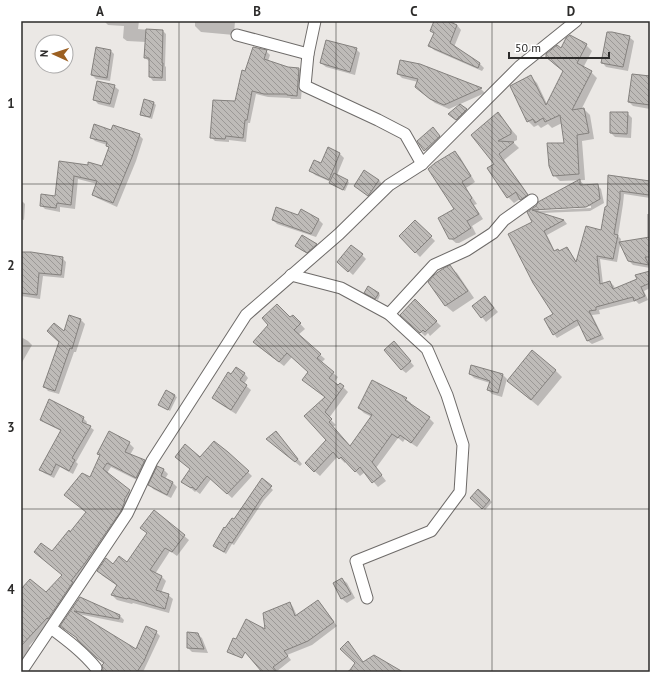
<svg xmlns="http://www.w3.org/2000/svg" width="671" height="693" viewBox="0 0 671 693" font-family="'PT Sans',sans-serif">
  <style>
    .shadow { fill: #0003; fill-rule: evenodd }
    .building { fill: url(#building-back-hatch); stroke: #84817e }
    .lines { fill: none; stroke-linecap: round; stroke-linejoin: round }
    .street-casing { stroke: #6e6b69; stroke-width: 13 }
    .street { stroke: #fff; stroke-width: 11 }
    .grid { fill: none; stroke: #2c2b2a; stroke-width: 1; stroke-opacity: 0.55 }
    .neatline { fill: none; stroke: #2c2b2a; stroke-width: 1.5 }
    .grid-label { font-size: 13px; text-anchor: middle; font-weight: bold; fill: #2c2b2a }
  </style>
  <defs>
    <pattern id="building-back-hatch" width="6" height="6" patternUnits="userSpaceOnUse"><rect width="6" height="6" fill="#bebbb8"/><path d="M-1 5l2 2M0 0l6 6M5-1l2 2" fill="none" stroke="#9b9896"/></pattern>
  </defs>
  <rect width="100%" height="100%" fill="#ebe8e5"/>
  <g class="shadow">
    <polygon points="104,21 139,21 138,29 163,31 166,34 165,66 166,67 166,81 153,81 150,77 150,61 149,61 145,58 146,42 127,41 123,38 124,26 108,25"/>
    <polygon points="195,21 235,21 234,35 201,32 195,26"/>
    <polygon points="435,21 454,21 453,24 457,25 461,30 454,47 480,64 484,68 482,71 434,50 430,46 435,34 432,31"/>
    <polygon points="629,37 634,41 628,71 606,67 602,62"/>
    <polygon points="586,45 592,51 583,68 591,72 597,78 581,110 584,109 590,115 594,139 582,141 585,180 560,181 554,175 566,144 562,123 552,128 548,124 541,128 538,125 534,127 528,121 531,77 537,83 547,104 564,72 553,63 547,57 561,50"/>
    <polygon points="356,49 360,53 355,75 326,67 321,63"/>
    <polygon points="111,51 114,54 110,81 96,79 92,75"/>
    <polygon points="266,51 270,55 268,61 288,68 299,69 303,73 301,99 291,99 290,98 268,97 256,94 250,123 248,123 246,142 229,140 229,142 215,141 212,138 236,102 246,72"/>
    <polygon points="420,65 481,89 485,93 449,109 435,103 420,91 418,82 402,78 398,74"/>
    <polygon points="650,77 650,109 633,106 629,102"/>
    <polygon points="114,86 119,90 114,108 98,104 94,99"/>
    <polygon points="154,103 156,105 152,119 143,116 141,114"/>
    <polygon points="460,105 470,114 461,124 454,118"/>
    <polygon points="627,113 632,118 631,138 615,137 611,133"/>
    <polygon points="503,120 517,136 517,140 513,142 519,148 504,160 533,201 527,205 520,199 514,203 508,197 488,169 495,164 472,135"/>
    <polygon points="435,130 441,138 427,152 418,141"/>
    <polygon points="112,131 139,135 143,139 136,161 117,207 97,198 93,194 97,184 78,179 75,209 60,207 60,212 45,209 41,205 56,197 60,162 103,167 109,148 107,146 107,145 95,141 91,137"/>
    <polygon points="328,148 340,154 344,158 337,175 349,182 345,191 333,185 331,182 315,175 311,171 321,165"/>
    <polygon points="455,152 460,157 475,182 466,188 477,204 474,205 483,219 472,226 476,234 459,243 456,243 450,238 455,209"/>
    <path d="M609,177L650,182V198L624,194L623,204L618,236L621,239L617,262L600,259L603,284L610,282L614,286L615,289L638,280L650,272V288L644,291L648,300L639,304L636,301L599,310L600,314L592,315L604,339L592,344L588,341L581,324L557,338L554,334L555,314L533,222L528,213L580,180L583,184V186L597,185L601,189L604,203L590,211L541,213L564,220L567,224L547,235L555,252H560L567,248L570,252L577,262L601,232L608,207ZM591,206V208L538,211L541,209Z"/>
    <polygon points="379,180 383,185 373,199 360,190 355,186"/>
    <polygon points="21,201 23,202 25,204 24,220 21,219"/>
    <polygon points="647,214 650,214 650,261 648,261 650,265 650,268 633,265 629,261 647,239"/>
    <polygon points="299,216 319,220 323,224 316,237 277,224 273,220"/>
    <polygon points="415,221 435,241 420,257 400,236"/>
    <polygon points="302,236 316,245 320,249 312,256 301,250 296,245"/>
    <polygon points="21,253 62,258 66,262 64,278 43,276 40,299 21,296"/>
    <polygon points="362,255 366,259 353,275 343,266"/>
    <polygon points="450,267 457,273 474,298 453,312 446,306 429,282"/>
    <polygon points="378,293 380,295 378,300 367,294"/>
    <polygon points="485,297 498,312 486,322 473,306"/>
    <polygon points="415,301 441,326 430,336 428,333 425,336 402,315"/>
    <polygon points="293,316 305,329 298,335 325,359 321,363 338,377 334,383 338,386 340,384 348,392 329,418 336,425 333,427 350,447 372,417 364,413 359,408 406,399 411,403 410,405 429,418 434,423 417,447 405,439 403,442 398,438 376,468 386,481 378,487 365,472 360,476 346,461 345,463 338,456 320,476 311,468 327,440 305,416 326,397 309,372 292,357 284,366 259,347 254,342"/>
    <polygon points="81,320 85,324 76,352 74,352 59,394 48,391 44,386 65,333"/>
    <polygon points="21,337 28,341 32,345 21,364"/>
    <polygon points="398,347 414,366 406,373 401,369"/>
    <polygon points="472,366 503,375 507,379 502,397 492,394 488,390 490,383 474,378 470,374"/>
    <polygon points="555,370 562,377 538,406 515,387 508,381"/>
    <polygon points="244,373 248,378 244,384 251,390 236,414 217,402 213,398 232,376"/>
    <polygon points="175,396 177,397 170,411 160,405"/>
    <polygon points="83,418 87,422 86,425 90,427 94,430 76,462 78,464 73,474 60,467 54,478 44,473 40,469 61,431 45,423 41,420"/>
    <polygon points="109,433 129,443 134,448 130,455 144,461 148,466 141,482 111,467 107,473 133,495 52,621 29,646 33,651 25,663 21,660 21,598 46,594 63,575 52,553 70,533 87,512 91,479 101,456 98,454"/>
    <polygon points="280,437 302,464 300,466 272,443"/>
    <polygon points="228,453 252,476 232,498 211,479 200,494 196,491 195,492 183,481 200,458"/>
    <polygon points="158,467 164,470 168,474 165,479 173,483 177,487 171,498 153,489 150,485"/>
    <polygon points="262,479 273,490 264,500 234,545 232,544 226,554 215,546"/>
    <polygon points="478,490 492,502 485,510 471,498"/>
    <polygon points="154,511 189,540 177,556 170,551 155,574 162,577 166,581 161,593 168,595 173,599 169,613 133,603 132,604 117,600 112,595 118,586 103,576 98,571 114,565 127,564 147,533"/>
    <polygon points="342,579 347,583 355,598 347,603 342,599 334,584"/>
    <polygon points="80,599 120,616 124,620 123,623 78,614 136,650 156,632 160,636 143,672 106,672 105,664 78,639 61,626"/>
    <polygon points="318,601 322,605 337,626 312,645 287,655 291,660 276,672 264,672 267,631 290,603 293,607 297,616"/>
    <polygon points="197,634 202,638 208,653 192,652 188,648"/>
  </g>
  <g class="building">
    <polygon points="434,21 448,21 457,25 450,43 480,63 478,68 428,46 434,33 430,31"/>
    <polygon points="146,29 163,30 162,63 163,63 162,78 149,77 149,58 144,58"/>
    <polygon points="607,32 612,32 630,36 623,67 601,63"/>
    <polygon points="570,35 587,44 577,63 592,71 572,110 584,108 589,133 577,135 579,174 553,176 549,166 547,143 564,143 560,115 545,122 543,118 535,123 533,119 527,122 510,86 531,75 546,105 563,71 546,57 546,54 557,45 561,48 566,38"/>
    <polygon points="326,40 357,48 350,72 320,63"/>
    <polygon points="96,47 111,50 107,78 91,75"/>
    <polygon points="253,47 267,50 264,59 288,67 299,68 297,96 287,95 287,94 264,94 252,91 247,120 245,120 243,138 226,136 225,139 210,138 213,100 235,101 242,70 245,71"/>
    <polygon points="400,60 420,64 482,88 444,105 430,99 415,87 418,79 397,74"/>
    <polygon points="632,74 650,76 650,105 628,102"/>
    <polygon points="97,81 115,85 110,104 93,100"/>
    <polygon points="144,99 154,102 150,117 140,115"/>
    <polygon points="460,104 467,109 456,120 448,114"/>
    <polygon points="498,112 511,130 511,134 498,141 514,142 499,154 528,195 520,200 516,192 507,198 487,168 494,164 471,135"/>
    <polygon points="610,112 628,112 627,134 610,133"/>
    <polygon points="94,124 111,130 113,125 140,134 132,157 113,203 92,195 97,181 74,176 71,205 57,203 56,208 40,206 41,194 55,196 59,161 88,165 88,162 102,166 109,147 106,146 107,142 90,138"/>
    <polygon points="433,127 440,136 424,151 417,141"/>
    <polygon points="328,147 340,153 329,180 309,171 314,160 321,163"/>
    <polygon points="455,151 471,176 462,182 472,198 470,200 479,214 467,221 471,228 454,239 449,239 438,218 454,209 428,169 435,163"/>
    <polygon points="364,170 379,180 368,196 354,186"/>
    <polygon points="334,173 348,180 343,190 329,183"/>
    <polygon points="608,175 650,181 650,185 649,195 620,191 620,199 614,234 618,235 613,259 597,256 600,284 610,281 613,289 637,279 635,275 650,271 650,283 641,287 645,296 634,301 633,297 596,307 596,310 589,311 601,335 587,341 577,320 553,335 544,319 553,314 533,283 508,234 532,222 527,212 536,206 538,202 580,179 580,185 598,184 600,199 586,207 532,210 564,220 544,231 554,251 558,249 559,251 567,247 576,262 586,226 601,230 605,207 607,206"/>
    <polygon points="276,207 298,215 301,209 319,219 311,234 272,220"/>
    <polygon points="415,220 432,236 415,253 399,236"/>
    <polygon points="302,235 317,244 307,253 295,246"/>
    <polygon points="650,237 650,257 645,257 649,265 628,261 619,242"/>
    <polygon points="351,245 363,254 348,272 337,262"/>
    <polygon points="21,252 31,252 63,257 61,275 39,273 37,295 21,293"/>
    <polygon points="450,265 468,291 445,306 428,282 434,275 444,268"/>
    <polygon points="368,286 379,293 375,299 364,293"/>
    <polygon points="485,296 494,308 481,318 472,306"/>
    <polygon points="415,299 437,321 425,332 423,330 420,333 400,315"/>
    <polygon points="277,304 290,317 293,315 301,323 294,330 321,354 317,358 334,372 329,378 338,385 340,383 344,386 325,412 332,419 329,422 350,446 372,415 358,408 372,380 407,398 405,400 430,417 411,443 400,435 398,438 392,434 372,462 382,475 372,483 360,467 355,472 341,457 339,459 333,452 314,472 305,463 326,440 304,416 325,397 302,380 308,372 287,353 279,362 253,342 268,325 262,318"/>
    <polygon points="69,315 81,319 72,349 70,348 55,391 43,387 59,342 47,331 54,323 64,331"/>
    <polygon points="394,341 411,361 401,370 384,350"/>
    <polygon points="532,350 556,370 531,400 507,381"/>
    <polygon points="471,365 503,374 498,393 487,390 490,381 469,374"/>
    <polygon points="236,367 245,373 240,380 247,385 231,410 212,398 228,372 231,374"/>
    <polygon points="166,390 175,395 168,410 158,405"/>
    <polygon points="49,399 84,417 82,422 91,426 72,458 75,460 69,471 56,464 51,475 39,470 61,430 40,420"/>
    <polygon points="109,431 130,442 125,452 145,460 136,478 107,463 103,469 130,490 124,500 125,501 121,511 85,563 71,581 73,582 48,619 47,618 21,646 21,589 30,579 46,592 62,575 34,552 41,543 52,551 69,530 70,532 86,512 64,495 82,473 90,477 100,455 97,454"/>
    <polygon points="276,431 298,459 295,462 266,439"/>
    <polygon points="214,441 228,452 249,471 227,494 207,476 196,490 192,487 191,488 181,482 190,469 175,457 185,444 200,457"/>
    <polygon points="157,466 164,469 161,476 173,482 167,495 148,485"/>
    <polygon points="262,478 272,486 262,497 232,543 229,542 224,552 213,546 224,527 225,528 232,518 234,519"/>
    <polygon points="478,489 490,500 482,509 470,498"/>
    <polygon points="154,510 185,535 172,552 165,548 150,570 162,576 156,590 169,594 165,609 128,598 127,599 111,595 117,585 97,571 106,558 113,564 119,556 127,562 147,533 140,528"/>
    <polygon points="342,578 351,594 341,599 333,583"/>
    <polygon points="80,597 120,615 119,619 74,611 136,649 146,626 157,631 144,661 137,672 102,672 103,670 102,665 104,663 97,658 77,639 77,638 60,626"/>
    <polygon points="318,600 334,622 308,641 284,651 288,656 273,667 277,672 262,672 245,652 242,658 227,652 233,638 236,639 246,619 265,629 263,613 290,602 295,616"/>
    <polygon points="187,632 198,633 204,649 187,648"/>
    <polygon points="348,641 363,662 374,655 403,672 347,672 350,670 355,663 340,649"/>
  </g>
  <g class="lines">
    <g class="street-casing">
      <g id="street">
        <polyline points="315,21 308,54 305,86 378,120 405,134 422,164"/>
        <polyline points="237,35 308,54"/>
        <polyline points="291,275 341,288 389,314 427,349 447,395 463,445 460,492 431,531 356,561 367,598"/>
        <polyline points="389,314 434,265 467,250 493,233 504,220 532,200"/>
        <path d="M51,628C67,640 83,652 96,668"/>
        <polyline points="21,672 127,514 152,461 246,315 339,234 389,185 422,164 520,66 576,21"/>
      </g>
    </g>
    <use href="#street" class="street"/>
  </g>
  <path class="grid" d="M179,21V672M336,21V672M492,21V672M21,184H650M21,346H650M21,509H650"/>
  <rect width="671" height="693" fill="none" stroke="#ffffff" stroke-width="44"/>
  <g transform="translate(54 54) rotate(273)"><circle r="19" fill="#ffffff" stroke="#abaaaa"/>
  <path d="M0-3L7 15L0 10L-7 15Z" fill="#9c6022"/>
  <text y="-6" font-size="11" font-weight="bold" text-anchor="middle" fill="#2c2b2a">N</text>
  </g>
  <path d="M509 52v6h100v-6" fill="none" stroke="#2c2b2a" stroke-width="2"/>
  <text x="515" y="52" font-size="12" fill="#2c2b2a" stroke="#ffffff" stroke-width="3" paint-order="stroke">50 m</text>
  <rect x="22" y="22" width="627" height="649" class="neatline"/>
  <g class="grid-label">
    <text x="100" y="16">A</text>
    <text x="257" y="16">B</text>
    <text x="414" y="16">C</text>
    <text x="571" y="16">D</text>
    <text x="11" y="108">1</text>
    <text x="11" y="270">2</text>
    <text x="11" y="432">3</text>
    <text x="11" y="594">4</text>
  </g>
</svg>
